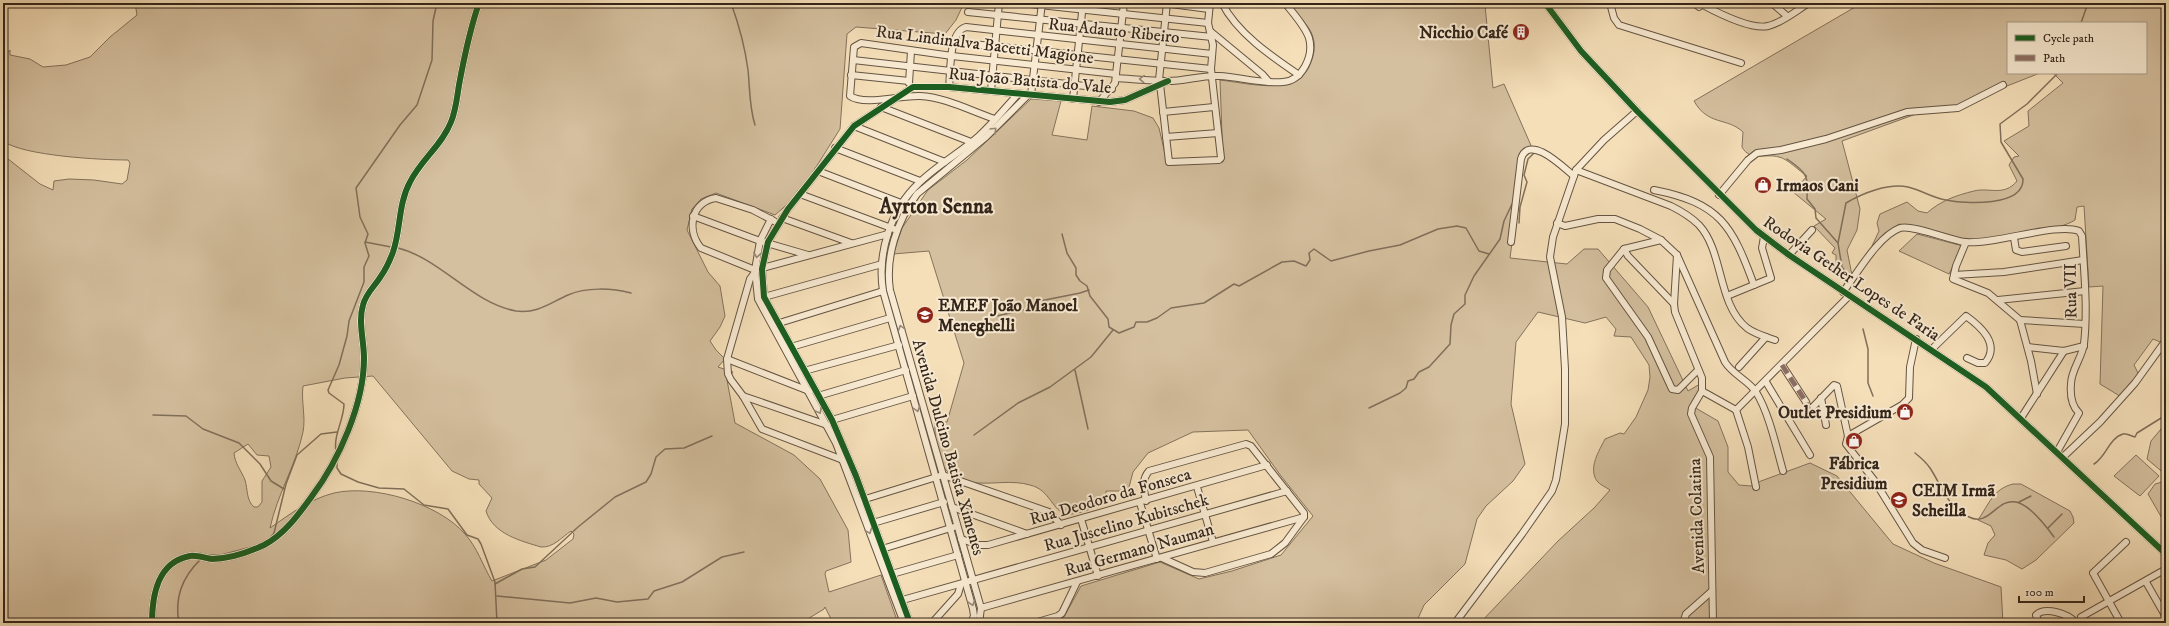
<svg xmlns="http://www.w3.org/2000/svg" width="2169" height="626" viewBox="0 0 2169 626" font-family="'IM FELL DW Pica',serif">
  <style>
    .green { fill: #d4bf9e; stroke: #84725c; fill-rule: evenodd }
    .lines { fill: none; stroke-linecap: round; stroke-linejoin: round }
    .stream { stroke: #806f59; stroke-width: 1.5 }
    .minor-casing { stroke: #645442; stroke-width: 8 }
    .minor { stroke: #f8ead2; stroke-width: 6 }
    .quiet { stroke: #8d6e63; stroke-width: 5; stroke-dasharray: 10 5; stroke-linecap: butt }
    .cycleway-casing { stroke: #f8ead2; stroke-width: 8 }
    .cycleway { stroke: #1b5e20; stroke-width: 6 }
    .oneway { stroke: #968876 }
    .labels { text-anchor: middle; stroke-width: 4; stroke-linejoin: round; paint-order: stroke }
    .street-label { font-size: 17px; fill: #33251a; stroke: #f8ead2 }
    .poi-label { font-size: 17px; font-weight: bold; fill: #33251a; stroke: #f8ead2; text-anchor: start }
    .district-label { font-size: 21px; font-weight: bold; fill: #33251a; stroke: #f8ead2 }
  </style>
  <rect width="100%" height="100%" fill="#f5dfb9"/>
  <filter id="stains"><feTurbulence type="fractalNoise" baseFrequency=".005" numOctaves="4"/><feColorMatrix values="0 0 0 0 .2 0 0 0 0 .09 0 0 0 0 .02 0 0 0 .5 -.17"/></filter>
  <radialGradient id="worn" r=".72"><stop offset=".6" stop-color="#630" stop-opacity="0"/><stop offset="1" stop-color="#630" stop-opacity=".3"/></radialGradient>
  <g class="green">
    <path d="M135,3H964L956,20L945,34L856,27L847,34L840,129L799,194L775,215L716,193L701,199L692,209L687,230L708,272L720,286L725,316L720,327L710,341L716,350L725,359L718,367L733,372L727,380L735,423L794,455L820,479L848,530L851,562L826,571L825,574L829,592L881,575L898,623H833L825,607L824,609L801,623H3V155L40,184L53,190L54,181L69,179L94,180L122,184L127,180L130,163L128,160C102,160 23,156 3,141V42L8,52L10,50V55L30,59L43,67L66,65L90,57L110,37L137,15ZM373,376L452,471L469,479L479,480V484L492,498L486,511C493,534 521,541 541,547C553,548 562,537 571,531L574,534L573,539L546,560L492,581C483,566 477,547 465,534C438,503 373,484 334,493C310,499 290,514 270,528C277,495 296,465 303,432C306,417 301,402 303,386L345,378ZM248,444L257,455L269,456L271,467L262,481V502L258,507H254C246,500 248,490 245,480C241,470 235,464 234,453Z"/>
    <path d="M1288,3H1496L1485,5L1493,88L1504,84L1533,150L1523,159L1510,258L1567,264L1584,249H1598L1648,307L1688,391L1700,384L1704,394L1694,407L1718,421L1728,447V472L1739,485L1751,486L1761,481L1810,463L1837,476L1893,544L1934,563L2001,587L2003,623H1480L1558,541L1594,508L1610,490C1606,487 1600,485 1597,481C1588,468 1599,451 1605,439L1620,433L1624,434L1636,417L1648,390L1650,377L1649,365L1631,337L1614,336L1616,329L1606,317L1585,323L1538,312L1516,342L1511,404L1525,464L1513,481L1486,506L1477,519L1465,564L1424,605L1416,623H1045L1064,617L1081,586L1160,562L1199,579L1232,571L1281,555L1313,516L1281,476L1248,430L1193,432L1148,453L1133,472L1128,491H1106L1105,503C1094,507 1079,515 1067,514C1052,512 1051,490 1030,485C1013,480 995,484 979,483C940,483 934,453 935,421L947,422L964,363L929,251L893,254L902,228L928,190L967,160L1031,99L1061,101L1052,135L1087,140L1092,106L1134,111L1153,118L1159,128L1167,162L1172,165L1223,162L1220,80C1248,83 1300,98 1311,62C1315,52 1316,43 1311,32C1306,22 1295,13 1288,3Z"/>
    <path d="M1862,3H2166V342L2165,344L2153,339L2134,365L2140,377L2123,398L2100,384L2103,286L2089,287L2084,206L2077,207L2075,220C2060,231 1987,241 1967,239C1944,237 1921,229 1899,224L1872,246L1879,231L1877,223L1880,214L1907,202L1918,211L1927,213C1940,201 1957,195 1974,191C1989,187 2004,197 2017,181L2009,165L2014,157L2019,156L2004,141L2029,126L2028,111L2063,83L2053,73H2146V23H2008V73H2040L2007,86L1968,106L1927,110L1842,141L1860,209L1857,230L1847,250L1852,275L1850,282L1836,266V255L1832,253L1835,248L1814,226L1826,219L1793,192L1807,176C1799,171 1788,159 1779,157C1766,153 1750,162 1742,147L1743,132C1727,117 1708,126 1694,101Z"/>
    <polygon points="1917,234 1963,246 1949,274 1899,251"/>
    <polygon points="2166,423 2166,475 2147,459 2151,441"/>
    <polygon points="2136,455 2159,476 2140,496 2114,476"/>
    <polygon points="2166,481 2166,519 2163,520 2148,494 2155,484"/>
    <path d="M2013,484H2021L2070,511L2073,517L2074,523L2036,560L2022,569L2006,560L1984,555L1988,543L1995,535L1991,526L1978,520C1989,504 1993,489 2013,484Z"/>
  </g>
  <g class="lines">
    <g class="stream">
      <path d="M731,3C739,25 745,47 748,70C750,89 749,106 755,125"/>
      <polyline points="2081,23 2088,3"/>
      <path d="M1787,159C1808,173 1808,176 1807,199L1815,209L1816,218L1838,243"/>
      <polyline points="1519,223 1520,207 1527,182 1524,175 1528,159 1534,153"/>
      <polyline points="1062,234 1067,253 1076,268 1076,275 1080,281 1087,286 1090,296 1108,319 1109,327 1119,333 1134,327 1136,322 1147,322 1157,318 1171,308 1204,303 1234,284 1239,286 1282,262 1294,261 1306,266 1310,260 1309,253 1314,249 1331,261 1369,251 1400,245 1438,229 1457,226 1466,228 1479,251 1489,254"/>
      <polyline points="365,242 391,247"/>
      <path d="M398,248C441,259 472,303 516,311C537,314 550,303 568,295C586,287 612,288 631,293"/>
      <path d="M1843,287L1849,277L1842,267L1838,243L1846,203C1863,193 1888,183 1908,187C1921,190 1933,198 1946,200C1965,204 2024,207 2023,179L2001,142L2000,124L2027,104L2058,73"/>
      <polyline points="992,317 1028,309 1040,301 1080,293 1089,290"/>
      <polyline points="1863,329 1868,349 1868,383 1873,396"/>
      <polyline points="1075,370 1088,429"/>
      <polyline points="1369,408 1400,393 1406,388 1408,381 1414,379 1419,372 1429,367 1450,344 1451,325 1454,314 1465,304 1465,295 1474,276 1500,239 1504,221 1513,202"/>
      <polyline points="153,415 186,416 203,429 239,443 260,464 271,481 284,489"/>
      <polyline points="974,435 1018,403 1050,387 1076,368 1091,357 1113,330"/>
      <path d="M336,452C333,435 344,420 344,404L329,393L328,390L339,365L347,336L349,321L364,282V267L369,256L365,243L368,234L360,217L356,188L400,125L417,105L432,60L433,21L437,3"/>
      <path d="M1915,453C1920,457 1926,462 1930,468C1942,486 1947,507 1969,517C1999,532 2000,462 2054,537"/>
      <polyline points="337,461 337,468 341,474 358,482 379,488 404,489 424,505 448,509 467,535 478,539 481,544 495,582 497,623"/>
      <path d="M2094,464C2106,457 2109,438 2123,434C2126,433 2131,436 2135,437L2137,433L2166,415"/>
      <polyline points="2019,502 2031,496"/>
      <polyline points="2048,528 2062,514"/>
      <polyline points="270,538 274,533 286,484 297,455 321,434 337,432"/>
      <polyline points="207,555 221,555 255,546"/>
      <polyline points="495,584 522,569 535,567 578,527 615,497 646,482 651,474 656,457 665,449 684,448 712,436"/>
      <polyline points="497,596 570,603 596,598 617,602 648,599 654,591 682,582 722,557 744,552"/>
      <path d="M179,623C174,597 182,577 201,559"/>
    </g>
    <g class="minor-casing">
      <g id="minor">
        <polyline points="1021,3 1208,23"/>
        <polyline points="1163,3 1209,9"/>
        <path d="M1222,3C1237,33 1271,56 1299,75"/>
        <polyline points="1545,3 1581,51 1637,111 1756,230 1789,255 1986,387 2166,554"/>
        <polyline points="1610,3 1614,18 1619,25 1741,63"/>
        <polyline points="1694,3 1699,7 1704,3"/>
        <polyline points="1772,3 1787,16"/>
        <path d="M1703,5C1718,13 1751,30 1768,26C1782,23 1797,10 1809,3"/>
        <polyline points="968,12 1212,37"/>
        <polyline points="1210,31 1262,74 1269,82"/>
        <polyline points="953,42 1211,69"/>
        <polyline points="853,60 1112,89"/>
        <polyline points="851,75 909,81"/>
        <path d="M1116,78C1133,79 1151,81 1168,81C1185,81 1202,75 1219,76C1240,77 1262,84 1283,82C1302,81 1314,56 1309,38C1305,26 1293,13 1285,3"/>
        <polyline points="1159,80 1167,3"/>
        <polyline points="909,83 911,51"/>
        <polyline points="1160,84 1169,162 1219,160 1221,158 1211,69 1213,45 1208,23 1210,3"/>
        <path d="M949,87C951,72 948,32 966,27L1212,54"/>
        <polyline points="991,91 999,3"/>
        <polyline points="1031,95 1042,3"/>
        <polyline points="1073,99 1083,3"/>
        <polyline points="1099,102 1115,83 1124,3"/>
        <polyline points="881,107 971,142"/>
        <polyline points="1163,112 1214,107"/>
        <path d="M995,119C971,111 945,97 920,96C902,95 864,106 850,96L854,47L861,43L952,56L1116,74"/>
        <polyline points="854,126 945,162"/>
        <polyline points="1166,137 1218,133"/>
        <polyline points="835,148 920,181"/>
        <path d="M1576,170L1671,206C1681,211 1691,217 1699,225C1724,252 1717,304 1747,328C1755,334 1766,337 1775,340"/>
        <polyline points="818,171 901,203"/>
        <path d="M1654,190C1720,203 1732,225 1754,285"/>
        <polyline points="800,194 894,229"/>
        <polyline points="1719,195 1748,160 1757,153 1781,150 1826,139 1907,112 1958,108 2003,85"/>
        <polyline points="693,216 760,241 808,255"/>
        <polyline points="782,218 851,243"/>
        <polyline points="771,219 760,241 755,270 758,299 836,443 904,623"/>
        <path d="M774,221L753,210L716,198C691,202 686,230 701,248L755,270L888,234"/>
        <path d="M1557,223L1565,226L1598,219H1615L1640,229L1661,240L1677,255L1725,362C1733,375 1748,380 1756,392C1769,413 1776,446 1783,471"/>
        <polyline points="2014,238 2016,250 2022,252 2066,246"/>
        <polyline points="1661,240 1624,249 1607,270 1606,278 1648,337 1672,389 1678,390 1698,370"/>
        <path d="M1511,242L1521,159C1529,133 1563,167 1574,176"/>
        <polyline points="1966,242 1956,266 1953,279 1988,293 2020,320 2031,361 2037,394"/>
        <polyline points="1624,249 1628,256 1674,304"/>
        <polyline points="1677,255 1674,304 1675,312 1702,378 1702,391 1692,408 1691,414 1710,457 1713,623"/>
        <polyline points="1789,255 1812,230"/>
        <polyline points="755,272 750,279 727,359 728,374 731,380 743,396 762,429 843,460"/>
        <polyline points="1954,275 2004,272 2083,260"/>
        <path d="M1843,292C1857,274 1878,236 1900,228C1911,224 1950,240 1965,242C1995,245 2057,222 2079,231L2082,236C2084,272 2088,308 2084,344C2082,358 2071,370 2071,384C2070,395 2071,405 2079,413L2057,452"/>
        <polyline points="1727,296 1771,278 1762,248 1764,237"/>
        <polyline points="764,297 882,264"/>
        <polyline points="1998,300 2085,291"/>
        <polyline points="2020,320 2085,324"/>
        <polyline points="776,324 883,291"/>
        <polyline points="791,347 890,318"/>
        <polyline points="2028,347 2064,351 2084,346"/>
        <path d="M1931,350L1966,316C1980,326 2001,344 1985,363H1978L1967,358"/>
        <polyline points="727,359 809,391"/>
        <polyline points="1782,365 1806,402 1809,411 1834,385 1837,386 1848,436 1846,444 1874,480 1913,543 1922,550 1945,558"/>
        <polyline points="1739,367 1766,337"/>
        <polyline points="804,371 899,345"/>
        <polyline points="1766,382 1810,455"/>
        <polyline points="1702,391 1736,410 1748,447 1756,487"/>
        <polyline points="743,396 827,425"/>
        <polyline points="818,396 906,370"/>
        <polyline points="1821,398 1826,425"/>
        <polyline points="1736,410 1849,296"/>
        <polyline points="2021,418 2064,351"/>
        <polyline points="832,420 913,396"/>
        <polyline points="1848,436 1902,405 1909,398 1910,367 1916,339"/>
        <polyline points="2063,457 2100,422 2135,383 2166,340"/>
        <polyline points="1197,487 1213,542"/>
        <polyline points="862,500 943,475 1049,512 1061,525"/>
        <path d="M1146,501C1144,490 1141,480 1149,471L1246,444L1251,446L1304,513V517L1285,543L1271,554L1205,573L1193,572L1162,558"/>
        <polyline points="1140,503 1157,559"/>
        <polyline points="952,507 1027,534"/>
        <polyline points="1081,519 1098,576"/>
        <polyline points="873,523 944,502"/>
        <polyline points="961,539 979,545 988,545 1267,465"/>
        <polyline points="882,549 954,527"/>
        <polyline points="892,574 958,555"/>
        <polyline points="2146,582 2166,617"/>
        <polyline points="899,601 1287,491"/>
        <polyline points="981,608 1304,517"/>
        <polyline points="2081,617 2166,569"/>
        <path d="M152,623C152,596 157,562 190,556C197,555 205,558 212,559C229,559 249,552 264,545C284,535 299,514 312,496C339,460 364,404 364,358C364,341 358,322 363,305C366,293 375,286 381,276C386,269 390,260 393,252C401,229 398,204 410,182C421,160 442,145 451,122C456,110 457,97 459,85C464,58 470,29 479,3"/>
        <polyline points="910,623 856,476 832,420 764,297 762,269 768,242 788,209 854,126 913,87 949,87 1110,102 1125,100 1168,81"/>
        <polyline points="932,623 958,594 961,584"/>
        <path d="M971,623L974,616L973,609L883,291C877,253 891,209 919,183C937,165 960,153 979,136C993,123 1005,108 1018,94"/>
        <path d="M979,623L981,608L890,290C885,257 897,221 917,194L986,137L1028,95"/>
        <polyline points="1034,623 1058,616 1062,613 1077,582"/>
        <polyline points="1455,623 1522,534 1552,491 1556,480 1565,424 1565,369 1562,317 1550,257 1553,237 1576,170 1604,140 1637,111"/>
        <polyline points="1683,623 1686,614 1712,591"/>
        <path d="M2039,623L2036,615C2045,606 2069,614 2076,623"/>
        <polyline points="2121,623 2093,573 2126,542"/>
      </g>
    </g>
    <use href="#minor" class="minor"/>
    <polyline class="quiet" points="1782,365 1806,402 1809,411"/>
    <g class="cycleway-casing">
      <g id="cycleway">
        <polyline points="1545,3 1581,51 1637,111 1756,230 1789,255 1986,387 2166,554"/>
        <path d="M152,623C152,596 157,562 190,556C197,555 205,558 212,559C229,559 249,552 264,545C284,535 299,514 312,496C339,460 364,404 364,358C364,341 358,322 363,305C366,293 375,286 381,276C386,269 390,260 393,252C401,229 398,204 410,182C421,160 442,145 451,122C456,110 457,97 459,85C464,58 470,29 479,3"/>
        <polyline points="910,623 856,476 832,420 764,297 762,269 768,242 788,209 854,126 913,87 949,87 1110,102 1125,100 1168,81"/>
      </g>
    </g>
    <use href="#cycleway" class="cycleway"/>
  </g>
  <defs><path id="oneway-chevron" d="M-2-3.5L2.5 0L-2 3.5" fill="none" stroke-width="1.6" stroke-linecap="round" stroke-linejoin="round"/></defs>
  <g class="oneway">
    <use href="#oneway-chevron" transform="translate(1142 79) rotate(-176)"/>
    <use href="#oneway-chevron" transform="translate(994 130) rotate(-45)"/>
    <use href="#oneway-chevron" transform="translate(757 255) rotate(99)"/>
    <use href="#oneway-chevron" transform="translate(901 328) rotate(-107)"/>
    <use href="#oneway-chevron" transform="translate(917 409) rotate(73)"/>
    <use href="#oneway-chevron" transform="translate(819 411) rotate(62)"/>
    <use href="#oneway-chevron" transform="translate(869 531) rotate(70)"/>
    <use href="#oneway-chevron" transform="translate(972 603) rotate(74)"/>
  </g>
  <defs>
    <g id="building-disc" transform="scale(0.9)"><circle r="9.5" fill="#8f2418" stroke="#f8ead2"/><path d="M-4-6H4V6H1V3H-1V6H-4ZM-2.5-4.3h1.7v1.8h-1.7ZM.8-4.3h1.7v1.8H.8ZM-2.5-1h1.7V.8h-1.7ZM.8-1h1.7V.8H.8Z" fill="#fff"/></g>
    <g id="shop-disc" transform="scale(0.9)"><circle r="9.5" fill="#8f2418" stroke="#f8ead2"/><path d="M-5-2.5h2.3a2.7 3.5 0 0 1 5.4 0H5L5.5 6h-11ZM-1.5-2.5h3a1.5 2.3 0 0 0-3 0Z" fill="#fff"/></g>
    <g id="school-disc" transform="scale(0.9)"><circle r="9.5" fill="#8f2418" stroke="#f8ead2"/><path d="M0-5L7-2L0 1L-7-2ZM-4 1L0 2.5L4 1V4Q0 6-4 4Z" fill="#fff"/></g>
  </defs>
  <g fill-rule="evenodd">
    <use href="#building-disc" x="1521" y="32"/>
    <use href="#shop-disc" x="1763" y="185"/>
    <use href="#school-disc" x="925" y="315"/>
    <use href="#shop-disc" x="1905" y="412"/>
    <use href="#shop-disc" x="1854" y="441"/>
    <use href="#school-disc" x="1899" y="500"/>
  </g>
  <g class="labels">
    <g class="street-label">
      <text transform="translate(1114 30) rotate(6)" y="6">Rua Adauto Ribeiro</text>
      <text transform="translate(985 44) rotate(7)" y="6">Rua Lindinalva Bacetti Magione</text>
      <text transform="translate(1030 80) rotate(5)" y="6">Rua João Batista do Vale</text>
      <text transform="translate(1852 278) rotate(34)" y="6">Rodovia Gether Lopes de Faria</text>
      <text transform="translate(2070 291) rotate(-91)" y="6">Rua VII</text>
      <text transform="translate(949 447) rotate(74)" y="6">Avenida Dulcino Batista Ximenes</text>
      <text transform="translate(1110 496) rotate(-16)" y="6">Rua Deodoro da Fonseca</text>
      <text transform="translate(1696 516) rotate(-92)" y="6">Avenida Colatina</text>
      <text transform="translate(1126 522) rotate(-16)" y="6">Rua Juscelino Kubitschek</text>
      <text transform="translate(1139 549) rotate(-16)" y="6">Rua Germano Nauman</text>
    </g>
    <g class="poi-label">
      <text x="1508" y="38" text-anchor="end">Nicchio Café</text>
      <text x="1776" y="191">Irmaos Cani</text>
      <text x="938" y="311">EMEF João Manoel<tspan x="938" dy="20">Meneghelli</tspan></text>
      <text x="1892" y="418" text-anchor="end">Outlet Presidium</text>
      <text x="1854" y="469" text-anchor="middle">Fábrica<tspan x="1854" dy="20">Presidium</tspan></text>
      <text x="1912" y="496">CEIM Irmã<tspan x="1912" dy="20">Scheilla</tspan></text>
    </g>
    <g class="district-label">
      <text x="936" y="213">Ayrton Senna</text>
    </g>
  </g>
  <rect width="2169" height="626" fill="none" stroke="#f5dfb9" stroke-width="16"/>
  <rect x="4" y="4" width="2161" height="618" fill="none" stroke="#33251a" stroke-width="2"/>
  <rect x="8" y="8" width="2153" height="610" fill="none" stroke="#33251a"/>
  <rect x="2007" y="22" width="140" height="52" fill="#f8ead2" stroke="#a99b88"/>
  <rect x="2015" y="35" width="20" height="6" fill="#1b5e20" stroke="#a99b88"/>
  <text x="2043" y="42" font-size="12" fill="#33251a">Cycle path</text>
  <rect x="2015" y="55" width="20" height="6" fill="#8d6e63" stroke="#a99b88"/>
  <text x="2043" y="62" font-size="12" fill="#33251a">Path</text>
  <path d="M2019 596v6h65v-6" fill="none" stroke="#33251a" stroke-width="2"/>
  <text x="2025" y="596" font-size="12" fill="#33251a" stroke="#f8ead2" stroke-width="3" paint-order="stroke">100 m</text>
  <rect width="100%" height="100%" filter="url(#stains)"/>
  <rect width="100%" height="100%" fill="url(#worn)"/>
</svg>
